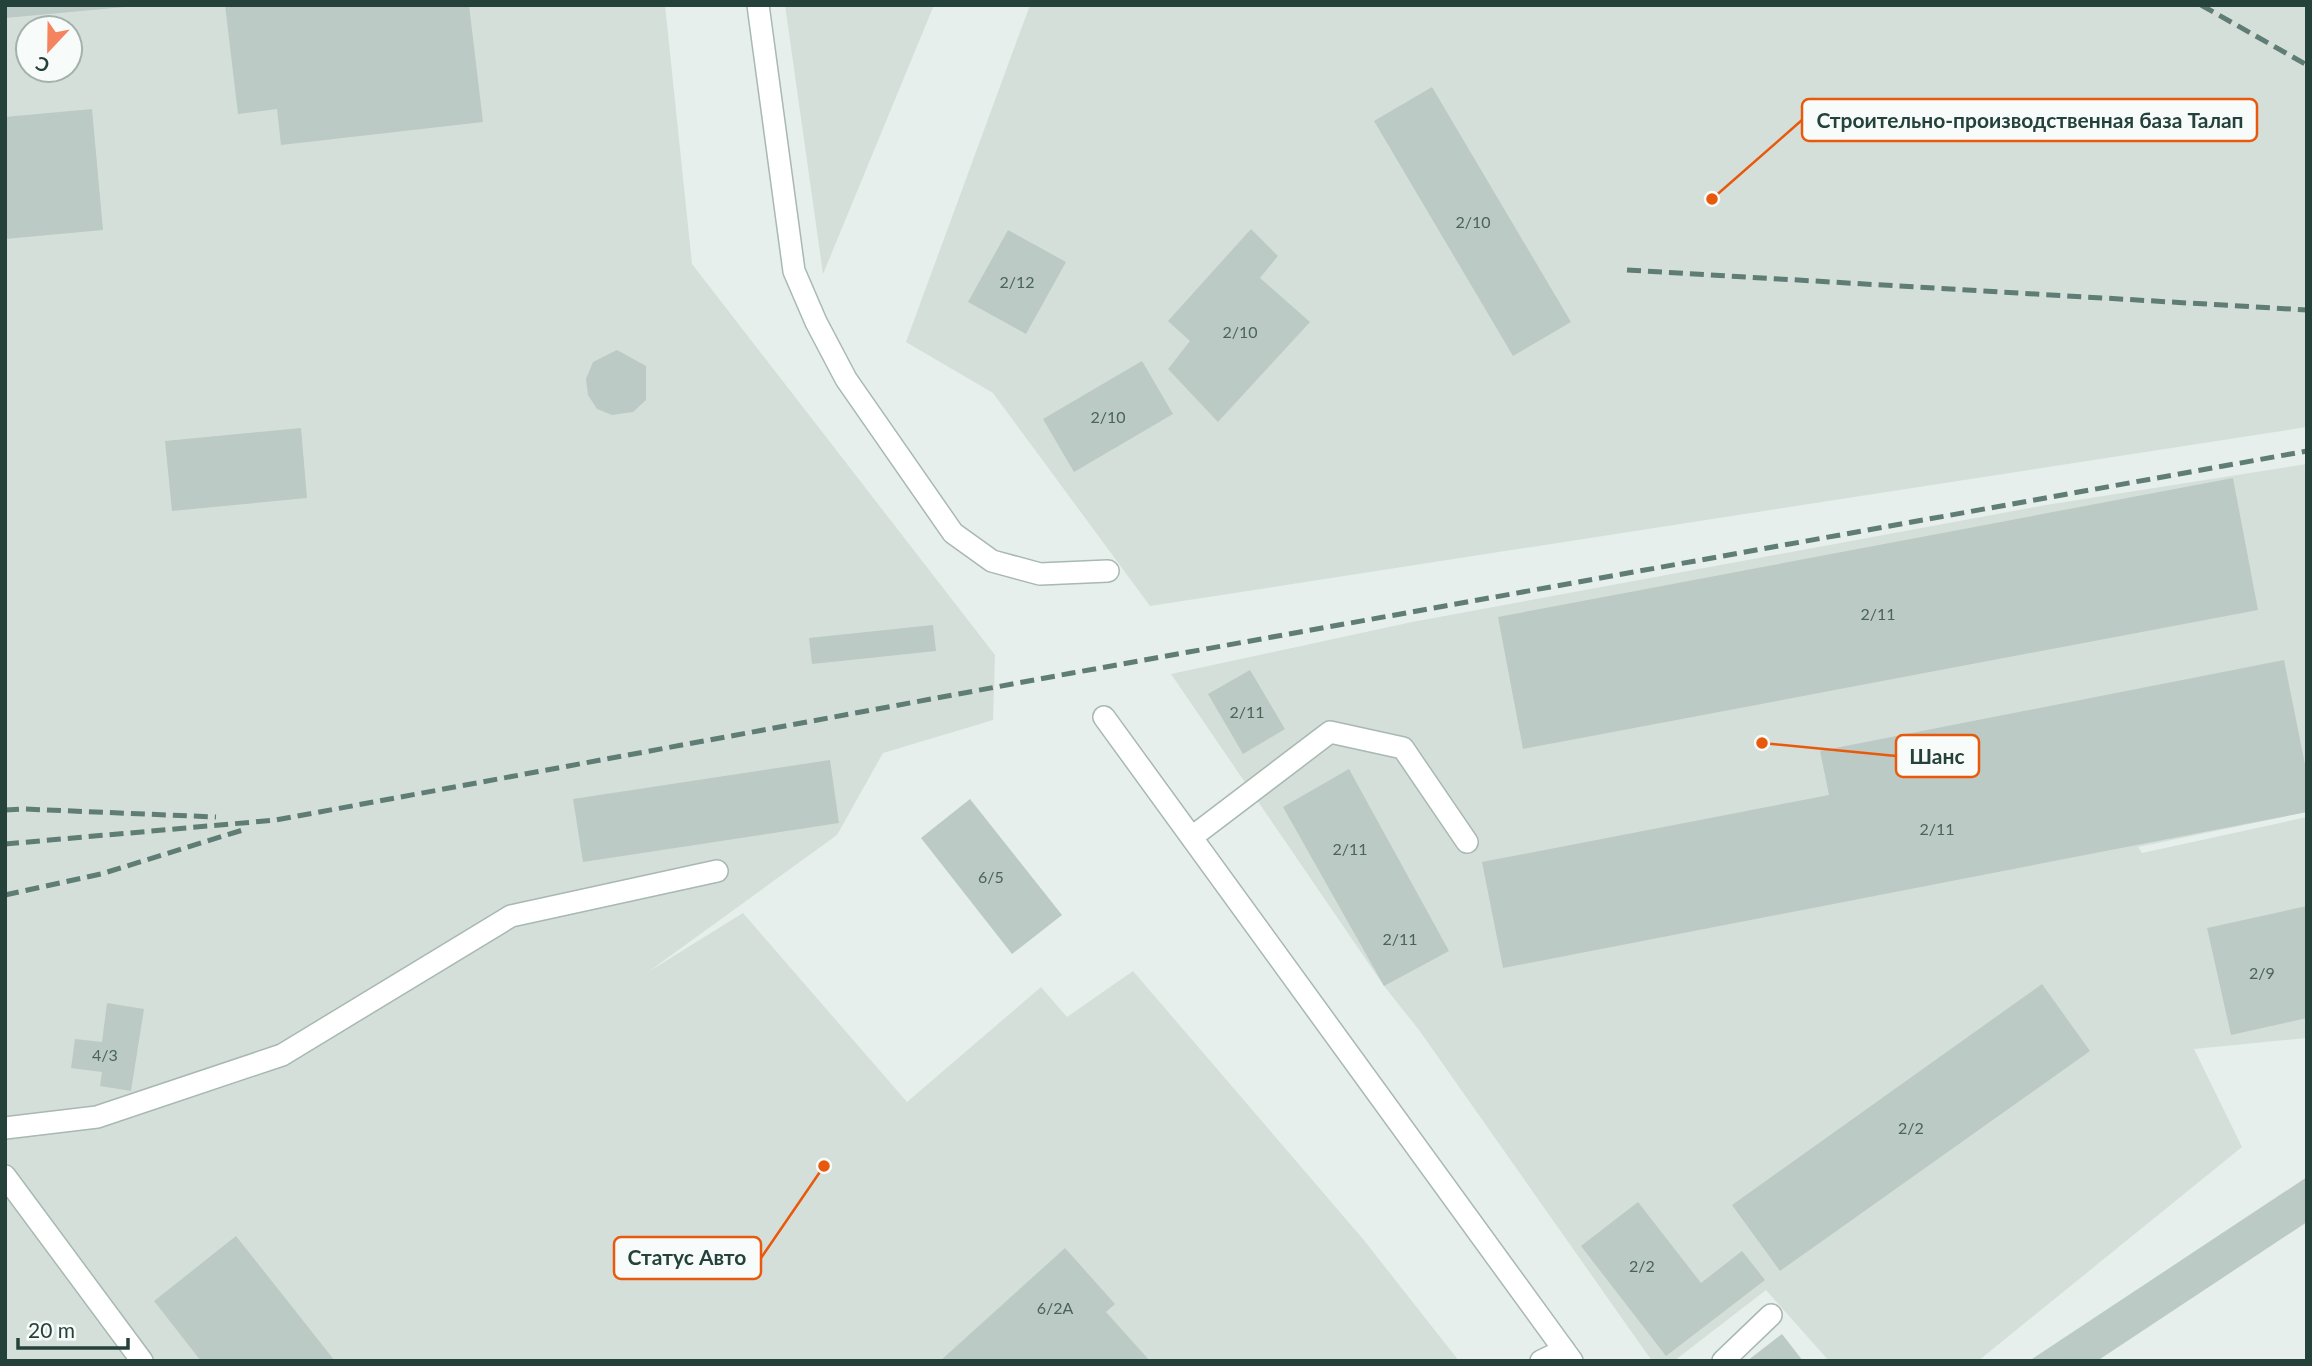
<svg xmlns="http://www.w3.org/2000/svg" width="2312" height="1366" viewBox="0 0 2312 1366" font-family="Lato,sans-serif">
  <style>
    .built { fill: #d4dfda; fill-rule: evenodd }
    .building { fill: #bbcac4 }
    .lines { fill: none; stroke-linecap: round; stroke-linejoin: round }
    .minor-casing { stroke: #a8b8b2; stroke-width: 24 }
    .minor { stroke: #fff; stroke-width: 21 }
    .rail { stroke: #5f7d75; stroke-width: 5; stroke-dasharray: 14 7; stroke-linecap: butt }
    .labels { text-anchor: middle; stroke-width: 6; stroke-linejoin: round; paint-order: stroke }
    .number-label { font-size: 16px; fill: #4a645c }
    .leader { fill: none; stroke: #e8590c; stroke-width: 2.5 }
    .callout-dot { fill: #e8590c; stroke: #f7fbf9; stroke-width: 2.5 }
    .callout { fill: #f7fbf9; stroke: #e8590c; stroke-width: 2.5 }
    .callout-label { font-size: 21px; text-anchor: middle; font-weight: bold; fill: #24423a }
  </style>
  <rect width="100%" height="100%" fill="#e6efeb"/>
  <g class="built">
    <path d="M5,5H665L692,264L995,655L993,720L883,753L837,835L648,972L743,913L907,1102L1041,987L1067,1017L1133,971L1363,1239L1459,1361H5ZM28,28H70V70H28Z"/>
    <polygon points="785,5 934,5 823,274"/>
    <polygon points="1030,5 2307,5 2307,427 1150,606 993,393 906,342"/>
    <polygon points="2307,464 2307,812 2138,847 2142,853 2307,817 2307,1038 2194,1049 2242,1147 1978,1361 1829,1361 1766,1290 1674,1361 1652,1361 1419,1030 1384,986 1171,674 1412,622 2046,505"/>
  </g>
  <g class="building">
    <polygon points="5,5 125,5 125,7 5,18"/>
    <polygon points="225,5 469,5 483,122 281,145 277,109 238,114"/>
    <polygon points="1432,87 1571,322 1513,356 1374,121"/>
    <polygon points="92,109 103,230 5,239 5,117"/>
    <polygon points="1251,229 1278,256 1260,278 1310,322 1218,422 1168,369 1190,341 1168,321"/>
    <polygon points="1008,230 1066,262 1026,334 968,302"/>
    <polygon points="617,350 646,366 646,400 633,412 612,415 597,409 588,395 586,379 593,362"/>
    <polygon points="1142,361 1173,414 1074,472 1043,419"/>
    <polygon points="301,428 307,498 172,511 165,441"/>
    <polygon points="2233,478 2258,610 1523,749 1498,617"/>
    <polygon points="933,625 936,651 812,664 809,638"/>
    <polygon points="2284,660 2307,774 2307,812 1503,968 1482,862 1829,795 1820,751"/>
    <polygon points="1250,670 1285,729 1243,754 1208,694"/>
    <polygon points="830,760 839,823 583,862 573,799"/>
    <polygon points="1349,769 1449,951 1384,986 1283,807"/>
    <polygon points="970,799 1062,915 1012,954 921,838"/>
    <polygon points="2307,906 2307,1018 2231,1035 2207,928"/>
    <polygon points="2042,984 2090,1051 1780,1271 1732,1205"/>
    <polygon points="107,1003 144,1009 131,1091 100,1086 102,1072 71,1068 75,1039 102,1042"/>
    <polygon points="2307,1177 2307,1222 2097,1361 2029,1361"/>
    <polygon points="1638,1202 1701,1283 1742,1251 1765,1280 1666,1356 1581,1246"/>
    <polygon points="236,1236 335,1361 201,1361 154,1301"/>
    <polygon points="1065,1248 1115,1304 1106,1312 1150,1361 940,1361"/>
    <polygon points="1782,1334 1803,1361 1747,1361"/>
  </g>
  <g class="lines">
    <g class="minor-casing">
      <g id="minor">
        <polyline points="758,5 794,271 816,322 846,379 953,533 992,561 1040,574 1108,571"/>
        <polyline points="1104,717 1572,1361"/>
        <polyline points="1192,837 1330,732 1403,748 1467,842"/>
        <polyline points="5,1128 97,1117 282,1055 511,916 717,871"/>
        <polyline points="5,1176 142,1361"/>
        <polyline points="1541,1361 1564,1350"/>
        <polyline points="1723,1361 1771,1315"/>
      </g>
    </g>
    <use href="#minor" class="minor"/>
    <g class="rail">
      <polyline points="2201,5 2307,65"/>
      <polyline points="1627,270 2307,310"/>
      <polyline points="5,810 24,809 216,817"/>
      <polyline points="5,844 276,820 1072,673 2307,451"/>
      <polyline points="5,895 101,874 246,829"/>
    </g>
  </g>
  <g class="labels">
    <g class="number-label">
      <text x="1473" y="228">2/10</text>
      <text x="1017" y="288">2/12</text>
      <text x="1240" y="338">2/10</text>
      <text x="1108" y="423">2/10</text>
      <text x="1878" y="620">2/11</text>
      <text x="1247" y="718">2/11</text>
      <text x="1937" y="835">2/11</text>
      <text x="1350" y="855">2/11</text>
      <text x="991" y="883">6/5</text>
      <text x="1400" y="945">2/11</text>
      <text x="2262" y="979">2/9</text>
      <text x="105" y="1061">4/3</text>
      <text x="1911" y="1134">2/2</text>
      <text x="1642" y="1272">2/2</text>
      <text x="1055" y="1314">6/2А</text>
    </g>
  </g>
  <path class="leader" d="M1712 199L1802 120M1762 743L1896 756M824 1166L761 1258"/>
  <g class="callout-dot">
    <circle cx="1712" cy="199" r="7"/>
    <circle cx="1762" cy="743" r="7"/>
    <circle cx="824" cy="1166" r="7"/>
  </g>
  <g class="callout">
    <rect x="1802" y="99" width="455" height="42" rx="7"/>
    <rect x="1896" y="735" width="83" height="42" rx="7"/>
    <rect x="614" y="1237" width="147" height="42" rx="7"/>
  </g>
  <g class="callout-label">
    <text x="2030" y="128">Строительно-производственная база Талап</text>
    <text x="1937" y="764">Шанс</text>
    <text x="687" y="1265">Статус Авто</text>
  </g>
  <rect width="2312" height="1366" fill="none" stroke="#24423a" stroke-width="14"/>
  <g transform="translate(49 49) rotate(202)"><circle r="33" fill="#f7fbf9" stroke="#a3b1ad" stroke-width="2"/>
  <path d="M0-5L12 26L0 18L-12 26Z" fill="#f4845f"/>
  <text y="-10" font-size="19" font-weight="bold" text-anchor="middle" fill="#24423a">С</text>
  </g>
  <path d="M18 1338v10h110v-10" fill="none" stroke="#24423a" stroke-width="3.5"/>
  <text x="28" y="1338" font-size="21" fill="#24423a" stroke="#f7fbf9" stroke-width="5" paint-order="stroke">20 m</text>
</svg>
